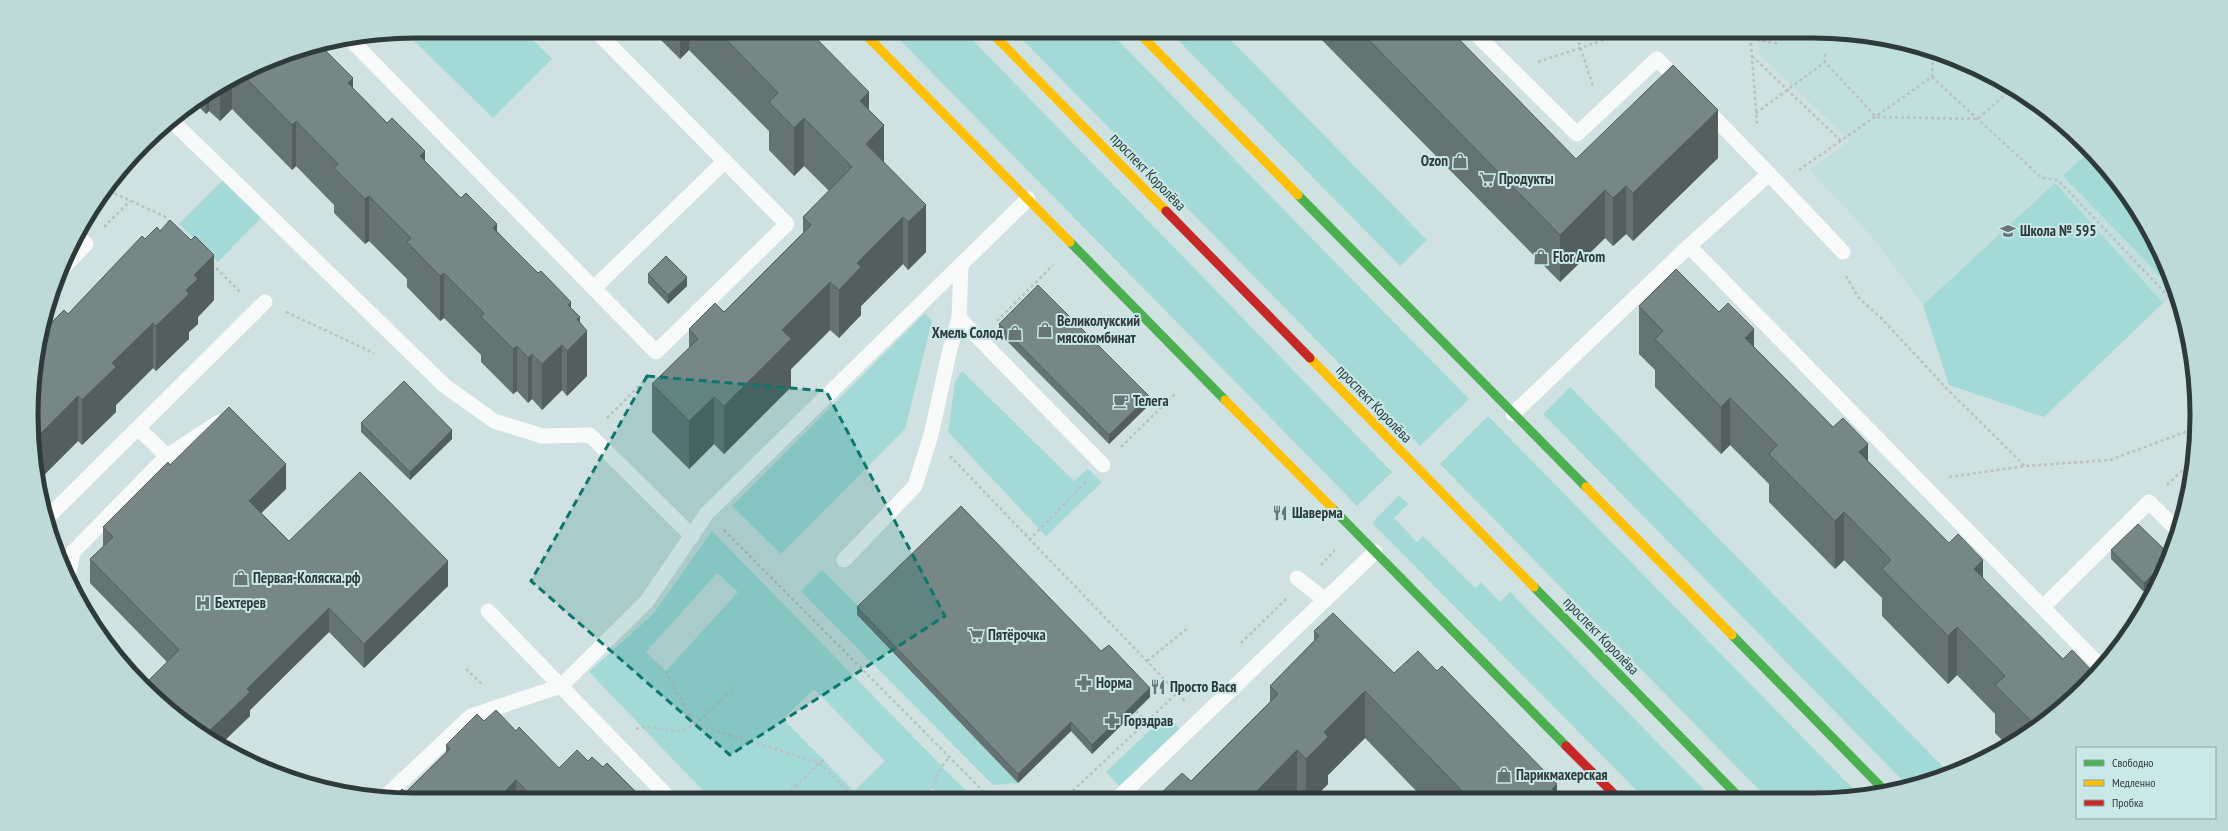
<svg xmlns="http://www.w3.org/2000/svg" width="2228" height="831" viewBox="0 0 2228 831" font-family="'PT Sans Narrow',sans-serif">
  <style>
    .built { fill: #c0dfdd }
    .green { fill: #a3dad8; fill-rule: evenodd }
    .lines { fill: none; stroke-linecap: round; stroke-linejoin: round }
    .path { stroke: #bbc1c0; stroke-width: 2.5; stroke-dasharray: 3 3; stroke-linecap: butt }
    .lane { stroke: #f8fafa; stroke-width: 15 }
    .fast { stroke: #4caf50; stroke-width: 9 }
    .slow { stroke: #ffc107; stroke-width: 9 }
    .jam { stroke: #c62828; stroke-width: 9 }
    .wall { fill: #657473 }
    .shaded-wall { fill: #535e5e }
    .building { fill: #768786; stroke: #535e5e }
    .marked { fill: #0f766e; fill-opacity: 0.2; stroke: #0f766e; stroke-width: 3; stroke-dasharray: 8 5; stroke-linejoin: round }
    .labels { text-anchor: middle; stroke-width: 4; stroke-linejoin: round; paint-order: stroke }
    .poi-label { font-size: 15px; font-weight: bold; fill: #2f3b3a; stroke: #c9e8e7; text-anchor: start }
    .street-label { font-size: 15px; fill: #2f3b3a; stroke: #c9e8e7 }
    .rim { fill: none; stroke: #2f3b3a; stroke-width: 5 }
  </style>
  <rect width="100%" height="100%" fill="#d0e1e1"/>
  <polygon class="built" points="1757,31 1813,31 1912,44 1983,71 2047,111 2102,162 2146,223 2176,291 2044,417 1949,385 1923,305 1874,239 1810,170 1850,141 1760,55"/>
  <g class="green">
    <polygon points="416,31 524,31 552,59 493,118 406,33"/>
    <polygon points="891,31 964,31 1392,472 1357,506"/>
    <polygon points="1014,31 1109,31 1469,399 1420,446"/>
    <polygon points="1169,31 1222,31 1427,240 1400,266"/>
    <polygon points="2089,151 2102,162 2146,223 2176,292 2063,176"/>
    <polygon points="223,180 261,218 218,262 179,224"/>
    <polygon points="2055,183 2163,303 2044,417 1949,385 1923,305"/>
    <polygon points="925,313 932,321 905,429 781,554 732,506"/>
    <polygon points="962,371 1074,481 1088,469 1102,482 1046,536 948,432 955,382"/>
    <polygon points="1570,387 1947,771 1906,784 1543,414"/>
    <polygon points="1488,416 1861,797 1766,797 1440,464"/>
    <polygon points="1399,495 1408,504 1394,518 1417,542 1423,536 1475,588 1481,582 1500,602 1510,592 1711,797 1643,797 1372,523"/>
    <path d="M712,531L973,798L974,799H943L932,788L921,799H711L589,672L654,613ZM717,573L738,592L666,671L646,652ZM814,689L885,761L854,791L783,719Z"/>
    <polygon points="822,570 862,610 857,616 1018,783 993,785 801,591"/>
    <polygon points="1166,715 1181,730 1121,788 1106,772"/>
  </g>
  <g class="lines">
    <g class="path">
      <polyline points="1575,31 1593,86"/>
      <polyline points="1651,31 1652,37"/>
      <polyline points="1728,31 1751,39 1780,44"/>
      <polyline points="1750,31 1757,124"/>
      <polyline points="1825,54 1825,62 1876,117 1978,119 2011,89"/>
      <polyline points="1752,56 1841,141"/>
      <polyline points="1538,62 1625,33 1649,31"/>
      <polyline points="1932,77 2042,178 2058,180 2169,297 2179,323 2185,330"/>
      <polyline points="1932,77 1933,52"/>
      <polyline points="1756,113 1825,62"/>
      <polyline points="1799,170 1932,77"/>
      <polyline points="109,191 164,216 170,223"/>
      <polyline points="104,227 130,201"/>
      <polyline points="212,264 240,292"/>
      <polyline points="1846,276 1858,297 1882,319 1949,391 2025,466"/>
      <polyline points="286,312 374,353"/>
      <polyline points="997,321 1053,265"/>
      <polyline points="607,418 649,376"/>
      <polyline points="1121,447 1177,392"/>
      <polyline points="950,456 1185,701"/>
      <polyline points="1949,477 2025,466 2110,460 2196,428"/>
      <polyline points="2167,485 2193,460"/>
      <polyline points="724,530 991,799"/>
      <polyline points="1029,540 1086,482"/>
      <polyline points="1321,565 1335,550"/>
      <polyline points="1241,643 1286,599"/>
      <polyline points="1147,661 1189,627"/>
      <polyline points="466,669 483,685"/>
      <polyline points="666,671 694,724 820,763 850,794 928,798 934,796 944,799"/>
      <polyline points="1136,711 1146,721"/>
      <path d="M636,729C651,724 661,730 676,731C693,732 722,699 735,687"/>
      <path d="M926,798C937,785 937,768 950,757"/>
      <polyline points="782,799 824,759"/>
      <polyline points="845,799 850,794"/>
      <polyline points="1064,799 1177,693 1200,683"/>
    </g>
    <g class="lane">
      <polyline points="1473,31 1577,134 1657,59 1682,84"/>
      <polyline points="352,41 656,352 787,224 596,31"/>
      <polyline points="171,120 445,386 494,421 542,436 590,435 692,536"/>
      <polyline points="1769,174 1843,252"/>
      <polyline points="1689,246 2100,666"/>
      <polyline points="62,269 86,244 77,235"/>
      <polyline points="594,288 725,161"/>
      <polyline points="959,318 1103,465"/>
      <polyline points="1513,414 1689,246 1769,174 1704,107"/>
      <polyline points="138,428 167,456"/>
      <polyline points="47,518 265,302"/>
      <polyline points="844,560 915,486 931,435 950,349 959,318 961,265"/>
      <polyline points="68,577 73,552 167,456 219,422"/>
      <polyline points="1297,578 1325,600"/>
      <polyline points="2043,607 2149,502 2177,530"/>
      <polyline points="488,611 670,799"/>
      <polyline points="386,796 471,716 561,686 647,601 707,513 1028,199"/>
      <polyline points="1118,798 1375,552"/>
    </g>
    <g class="fast">
      <polyline points="1298,195 1586,487"/>
      <polyline points="1070,242 1225,400"/>
      <polyline points="1332,508 1566,746"/>
      <polyline points="1534,587 1739,797"/>
      <polyline points="1732,635 1884,790"/>
    </g>
    <g class="slow">
      <polyline points="862,31 1070,242"/>
      <polyline points="990,31 1166,211"/>
      <polyline points="1137,31 1298,195"/>
      <polyline points="1310,358 1534,587"/>
      <polyline points="1225,400 1332,508"/>
      <polyline points="1586,487 1732,635"/>
    </g>
    <g class="jam">
      <polyline points="1166,211 1310,358"/>
      <polyline points="1566,746 1617,797"/>
    </g>
  </g>
  <g class="wall">
    <polygon points="654,31 791,31 869,110 884,162 926,252 908,270 903,264 861,306 861,315 839,338 830,330 791,369 791,387 724,454 714,444 689,469 652,432 652,384 689,348 689,329 724,312 803,234 803,217 829,191 804,166 794,176 769,150 769,131 689,50 680,59 654,33"/>
    <polygon points="1313,31 1451,31 1576,159 1718,158 1633,241 1626,234 1613,246 1605,238 1560,282"/>
    <polygon points="292,51 353,88 461,198 497,231 571,309 580,323 587,376 567,396 562,390 542,410 532,399 528,403 517,391 513,394 481,362 481,355 444,318 440,321 407,287 407,279 369,241 365,244 334,213 334,205 296,166 292,170 232,109 220,121 209,111 206,114 195,103 223,82"/>
    <polygon points="160,231 191,240 214,300 198,317 198,324 189,332 189,339 156,371 153,368 116,405 116,412 82,445 78,441 39,480 39,486 38,487 34,365 68,314 145,239"/>
    <polygon points="648,274 687,286 668,304 648,283"/>
    <polygon points="1639,306 1754,347 1983,578 2066,705 2006,744 1995,733 1995,714 1957,675 1948,684 1882,616 1882,598 1844,560 1835,569 1769,502 1769,484 1730,445 1721,454 1655,387 1655,370 1639,354"/>
    <polygon points="999,324 1149,405 1109,444 999,333"/>
    <polygon points="361,423 452,439 410,480 361,432"/>
    <polygon points="170,465 286,489 261,513 289,541 448,586 364,668 329,632 250,710 250,716 220,745 182,721 167,662 90,583 90,559 103,547 103,527"/>
    <polygon points="2111,550 2167,552 2153,582 2144,592 2111,559"/>
    <polygon points="857,607 1101,651 1150,697 1092,754 1071,731 1018,783 857,615"/>
    <polygon points="1314,631 1394,673 1557,794 1561,797 1423,798 1365,738 1328,775 1328,784 1314,798 1156,798 1191,781 1270,703 1270,686 1314,641"/>
    <polygon points="484,721 516,731 559,768 588,761 603,767 638,799 416,800 406,792 446,752 446,745"/>
  </g>
  <g class="shaded-wall">
    <polygon points="680,31 689,31 689,50 680,59"/>
    <polygon points="353,78 353,123 348,83"/>
    <polygon points="232,79 232,109 220,121 220,85 223,82"/>
    <polygon points="869,92 869,139 860,101"/>
    <polygon points="209,93 209,111 206,114 206,95"/>
    <polygon points="1718,110 1718,158 1633,241 1633,193"/>
    <polygon points="804,118 804,166 794,176 794,128"/>
    <polygon points="296,121 296,166 292,170 292,125"/>
    <polygon points="884,125 884,173 866,144"/>
    <polygon points="425,151 425,196 420,156"/>
    <polygon points="1626,186 1626,234 1613,246 1613,198"/>
    <polygon points="1605,190 1605,238 1560,282 1560,235"/>
    <polygon points="369,196 369,241 365,244 365,199"/>
    <polygon points="926,205 926,252 908,270 908,222"/>
    <polygon points="903,217 903,264 861,306 861,315 839,338 839,290 857,263"/>
    <polygon points="497,224 497,269 493,228"/>
    <polygon points="214,255 214,300 198,317 198,324 189,332 189,339 156,371 156,326 186,290 194,275"/>
    <polygon points="444,273 444,318 440,321 440,276"/>
    <polygon points="687,277 687,286 668,304 668,295"/>
    <polygon points="830,282 830,330 791,369 791,387 724,454 724,406 782,330"/>
    <polygon points="571,302 571,346 577,319 580,317 580,338 587,331 587,376 567,396 567,351 568,305"/>
    <polygon points="153,323 153,368 116,405 116,412 82,445 82,400 112,363"/>
    <polygon points="1754,329 1754,377 1745,338"/>
    <polygon points="562,345 562,390 542,410 542,364"/>
    <polygon points="517,346 517,391 513,394 513,349"/>
    <polygon points="532,354 532,399 528,403 528,358"/>
    <polygon points="78,396 78,441 39,480 39,486 38,487 37,437"/>
    <polygon points="1149,396 1149,405 1109,444 1109,435"/>
    <polygon points="714,397 714,444 689,469 689,421"/>
    <polygon points="1730,398 1730,445 1721,454 1721,407"/>
    <polygon points="452,430 452,439 410,480 410,472"/>
    <polygon points="1868,444 1868,491 1859,452"/>
    <polygon points="286,464 286,489 249,525 249,501"/>
    <polygon points="1844,512 1844,560 1835,569 1835,521"/>
    <polygon points="1983,560 1983,608 1974,569"/>
    <polygon points="448,561 448,586 364,668 364,644"/>
    <polygon points="2161,566 2153,582 2144,592 2144,583"/>
    <polygon points="329,608 329,632 250,710 250,716 220,745 205,735 247,689"/>
    <polygon points="1957,627 1957,675 1948,684 1948,636"/>
    <polygon points="1150,688 1150,697 1092,754 1092,745"/>
    <polygon points="1365,691 1365,738 1328,775 1328,784 1314,798 1306,798 1306,759 1324,732"/>
    <polygon points="1071,722 1071,731 1018,783 1018,774"/>
    <polygon points="1297,750 1297,798 1250,798"/>
    <polygon points="516,780 516,800 496,800"/>
    <polygon points="1557,784 1557,797 1552,789"/>
    <polygon points="638,794 638,799 634,800 634,799"/>
  </g>
  <g class="building">
    <polygon points="718,31 791,31 794,33 796,31 809,31 869,92 860,101 884,125 866,144 926,205 908,222 903,217 857,263 861,267 839,290 830,282 782,330 791,339 724,406 714,397 689,421 652,384 698,339 689,329 715,303 724,312 811,225 803,217 852,167 804,118 794,128 769,102 778,93"/>
    <polygon points="1360,31 1451,31 1576,159 1673,65 1718,110 1633,193 1626,186 1613,198 1605,190 1560,235"/>
    <polygon points="322,47 353,78 348,83 387,123 392,118 425,151 420,156 461,198 466,193 497,224 493,228 538,273 541,271 571,302 568,305 580,317 577,319 587,331 567,351 562,345 542,364 532,354 528,358 517,346 513,349 481,317 484,313 444,273 440,276 407,242 411,238 369,196 365,199 334,168 338,164 296,121 292,125 242,74 292,51 314,48 317,51"/>
    <polygon points="170,220 191,240 195,236 214,255 194,275 198,279 186,290 189,294 156,326 153,323 112,363 116,367 82,400 78,396 37,437 34,365 42,332 64,310 68,314 142,236 145,239 157,227 160,231"/>
    <polygon points="666,256 687,277 668,295 648,274"/>
    <polygon points="1676,269 1719,312 1728,303 1754,329 1745,338 1833,427 1843,418 1868,444 1859,452 1949,543 1958,534 1983,560 1974,569 2063,659 2072,650 2094,673 2066,705 2035,725 1995,685 2005,676 1957,627 1948,636 1882,569 1891,560 1844,512 1835,521 1769,454 1777,445 1730,398 1721,407 1655,339 1663,331 1639,306"/>
    <polygon points="1038,285 1149,396 1109,435 999,324"/>
    <polygon points="404,381 452,430 410,472 361,423"/>
    <polygon points="229,407 286,464 249,501 289,541 360,472 448,561 364,644 329,608 247,689 250,692 205,735 182,721 146,683 179,650 90,559 113,537 103,527 168,462 170,465"/>
    <polygon points="961,506 1101,651 1109,645 1150,688 1092,745 1071,722 1018,774 857,607"/>
    <polygon points="2138,524 2167,552 2161,566 2144,583 2111,550"/>
    <polygon points="1333,613 1394,673 1418,651 1437,671 1442,666 1557,784 1552,789 1561,797 1469,798 1365,691 1324,732 1328,737 1306,759 1297,750 1250,798 1156,798 1182,773 1191,781 1278,694 1270,686 1319,636 1314,631"/>
    <polygon points="496,710 516,731 519,727 559,768 577,750 588,761 592,757 603,767 607,763 638,794 634,799 634,800 536,800 516,780 496,800 416,800 394,797 402,789 406,792 450,749 446,745 477,714 484,721"/>
  </g>
  <path class="marked" d="M647,376L826,391L945,616L730,755L531,581Z"/>
  <defs>
    <g id="shop-bare" transform="scale(1.2)"><path d="M-5-2.5h2.3a2.7 3.5 0 0 1 5.4 0H5L5.5 6h-11ZM-1.5-2.5h3a1.5 2.3 0 0 0-3 0Z" fill="#677574" stroke="#c9e8e7" stroke-width="2.5" paint-order="stroke"/></g>
    <g id="supermarket-bare" transform="scale(1.2)"><path d="M-6-5.5h2.5l.6 2H6L4.5 2H-2.5L-4.4-4H-6ZM-1.5 3.2a1.3 1.3 0 1 0 .1 0ZM3 3.2a1.3 1.3 0 1 0 .1 0Z" fill="#677574" stroke="#c9e8e7" stroke-width="2.5" paint-order="stroke"/></g>
    <g id="school-bare" transform="scale(1.2)"><path d="M0-5L7-2L0 1L-7-2ZM-4 1L0 2.5L4 1V4Q0 6-4 4Z" fill="#677574" stroke="#c9e8e7" stroke-width="2.5" paint-order="stroke"/></g>
    <g id="cafe-bare" transform="scale(1.2)"><path d="M-5.5-4.5H6V0H3Q3 3.5 0 3.5H-2.5Q-5.5 3.5-5.5 0ZM3-3.2v2h1.7v-2ZM-6 4.5H4V6H-6Z" fill="#677574" stroke="#c9e8e7" stroke-width="2.5" paint-order="stroke"/></g>
    <g id="restaurant-bare" transform="scale(1.2)"><path d="M-5-6h1v4h1v-4h1v4h1v-4h1v5L-1.5 .5V6h-2V.5L-5-1ZM5-6V6H3V1.5H1.5Q1.5-4 5-6Z" fill="#677574" stroke="#c9e8e7" stroke-width="2.5" paint-order="stroke"/></g>
    <g id="hospital-bare" transform="scale(1.2)"><path d="M-5-5h3v3.5h4V-5h3V5h-3V1.5h-4V5h-3Z" fill="#677574" stroke="#c9e8e7" stroke-width="2.5" paint-order="stroke"/></g>
    <g id="pharmacy-bare" transform="scale(1.2)"><path d="M-2-6h4v4h4v4h-4v4h-4v-4h-4v-4h4Z" fill="#677574" stroke="#c9e8e7" stroke-width="2.5" paint-order="stroke"/></g>
  </defs>
  <g fill-rule="evenodd">
    <use href="#shop-bare" x="1460" y="161"/>
    <use href="#supermarket-bare" x="1487" y="179"/>
    <use href="#school-bare" x="2008" y="231"/>
    <use href="#shop-bare" x="1541" y="257"/>
    <use href="#shop-bare" x="1045" y="330"/>
    <use href="#shop-bare" x="1015" y="333"/>
    <use href="#cafe-bare" x="1121" y="401"/>
    <use href="#restaurant-bare" x="1280" y="513"/>
    <use href="#shop-bare" x="241" y="578"/>
    <use href="#hospital-bare" x="203" y="603"/>
    <use href="#supermarket-bare" x="976" y="635"/>
    <use href="#pharmacy-bare" x="1084" y="683"/>
    <use href="#restaurant-bare" x="1158" y="687"/>
    <use href="#pharmacy-bare" x="1112" y="721"/>
    <use href="#shop-bare" x="1504" y="775"/>
  </g>
  <g class="labels">
    <g class="poi-label">
      <text x="1448" y="166" text-anchor="end">Ozon</text>
      <text x="1499" y="184">Продукты</text>
      <text x="2020" y="236">Школа № 595</text>
      <text x="1553" y="262">Flor Arom</text>
      <text x="1057" y="326">Великолукский<tspan x="1057" dy="17">мясокомбинат</tspan></text>
      <text x="1003" y="338" text-anchor="end">Хмель Солод</text>
      <text x="1133" y="406">Телега</text>
      <text x="1292" y="518">Шаверма</text>
      <text x="253" y="583">Первая-Коляска.рф</text>
      <text x="215" y="608">Бехтерев</text>
      <text x="988" y="640">Пятёрочка</text>
      <text x="1096" y="688">Норма</text>
      <text x="1170" y="692">Просто Вася</text>
      <text x="1124" y="726">Горздрав</text>
      <text x="1516" y="780">Парикмахерская</text>
    </g>
    <g class="street-label">
      <text transform="translate(1148 172) rotate(46)" y="5">проспект Королёва</text>
      <text transform="translate(1374 404) rotate(46)" y="5">проспект Королёва</text>
      <text transform="translate(1601 636) rotate(46)" y="5">проспект Королёва</text>
    </g>
  </g>
  <path d="M0 0H2228V831H0ZM415 38H1813A377 377 0 0 1 2190 415V416A377 377 0 0 1 1813 793H415A377 377 0 0 1 38 416V415A377 377 0 0 1 415 38Z" fill="#bddad9" fill-rule="evenodd"/>
  <path class="rim" d="M415 38H1813A377 377 0 0 1 2190 415V416A377 377 0 0 1 1813 793H415A377 377 0 0 1 38 416V415A377 377 0 0 1 415 38Z"/>
  <rect x="2076" y="747" width="140" height="72" fill="#c9e8e7" stroke="#8ba3a2"/>
  <rect x="2084" y="760" width="20" height="6" fill="#4caf50" stroke="#8ba3a2"/>
  <text x="2112" y="767" font-size="12" fill="#2f3b3a">Свободно</text>
  <rect x="2084" y="780" width="20" height="6" fill="#ffc107" stroke="#8ba3a2"/>
  <text x="2112" y="787" font-size="12" fill="#2f3b3a">Медленно</text>
  <rect x="2084" y="800" width="20" height="6" fill="#c62828" stroke="#8ba3a2"/>
  <text x="2112" y="807" font-size="12" fill="#2f3b3a">Пробка</text>
</svg>
